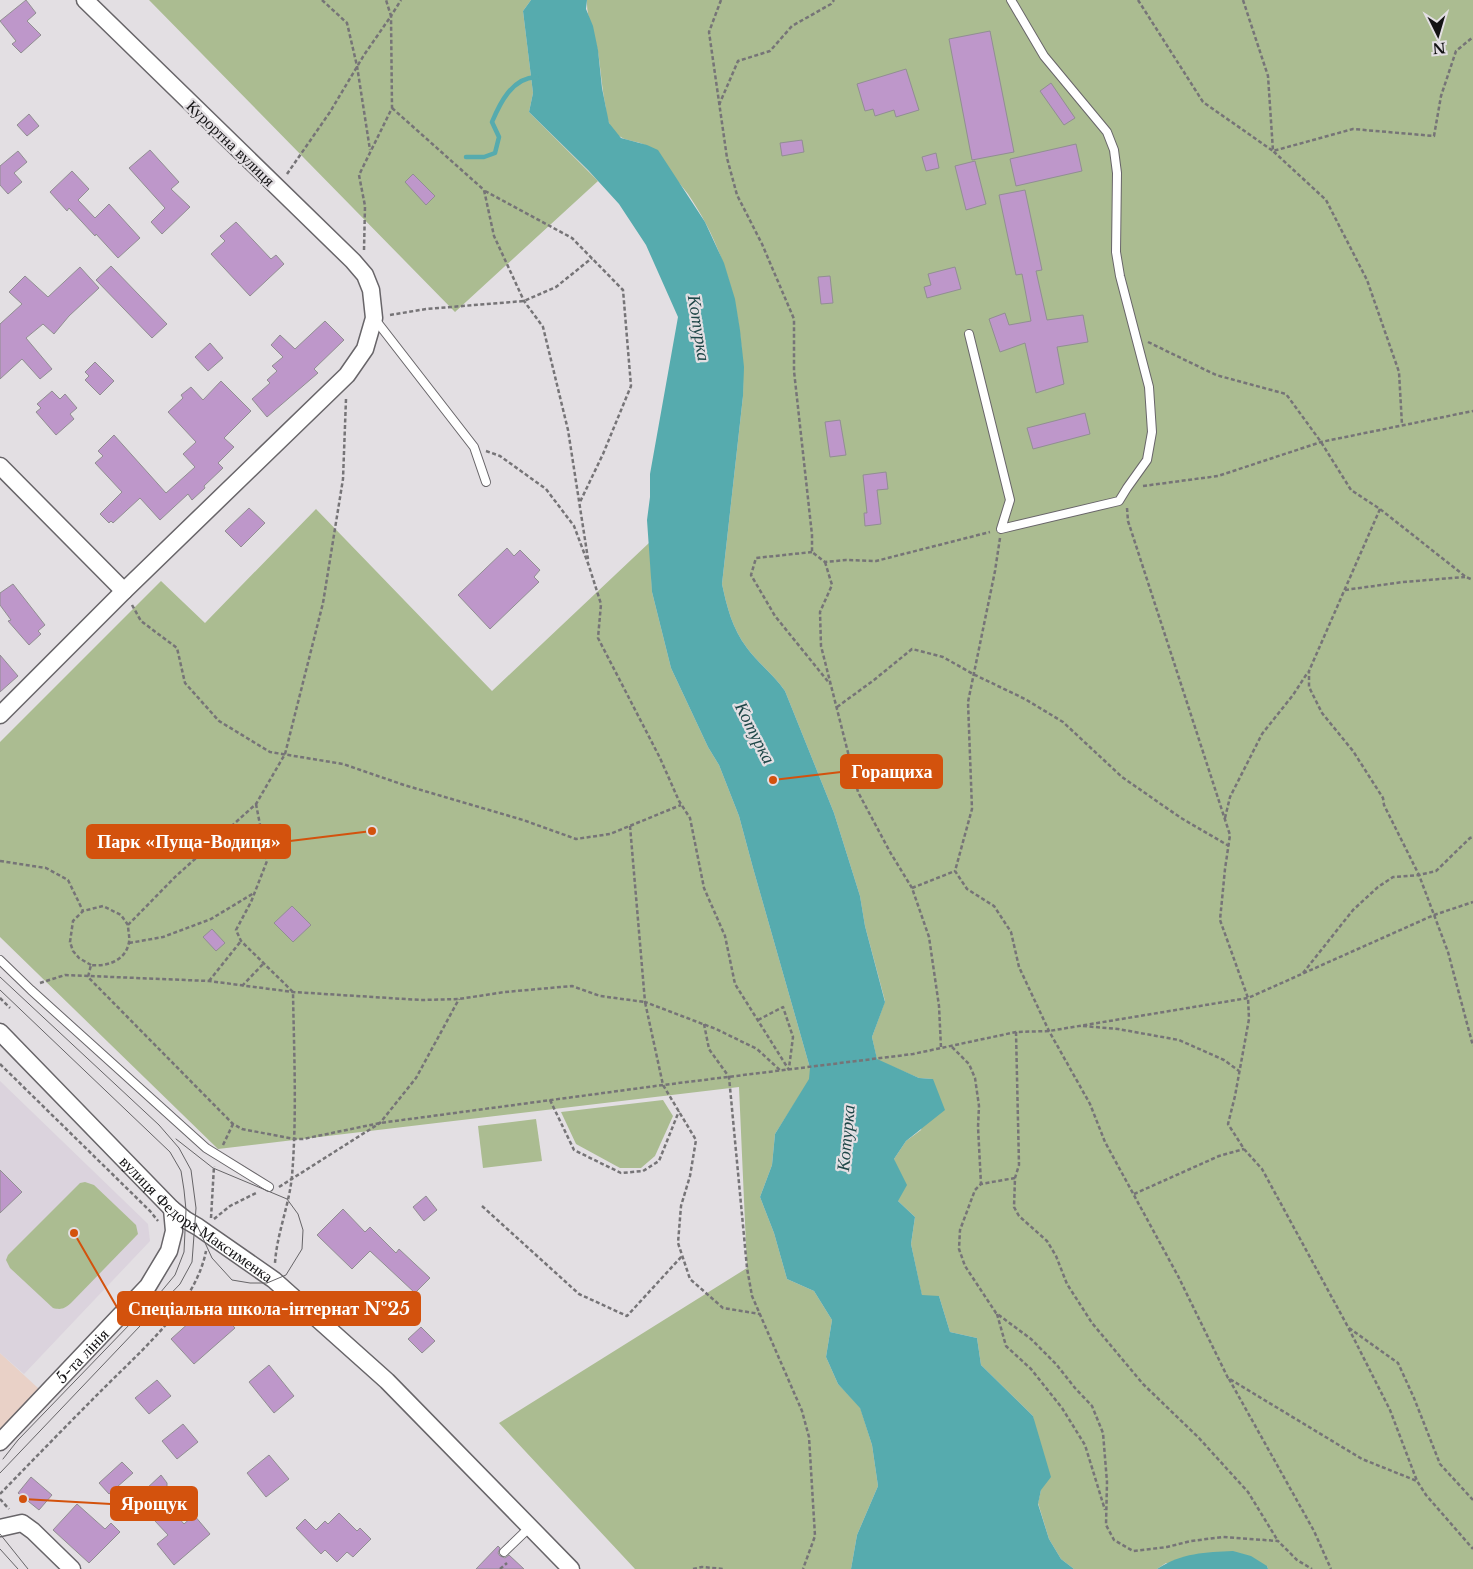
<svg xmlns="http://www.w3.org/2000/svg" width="1473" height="1569" viewBox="0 0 1473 1569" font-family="'Libre Baskerville',serif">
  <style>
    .commercial { fill: #e9d1c7 }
    .built { fill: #dbd3dd }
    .green { fill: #abbc91 }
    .water { fill: #56abae }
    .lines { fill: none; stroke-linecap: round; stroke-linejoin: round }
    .stream { stroke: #56abae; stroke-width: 4.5 }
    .building { fill: #be97ca; stroke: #918e92 }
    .lane-casing { stroke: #686569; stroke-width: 10 }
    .street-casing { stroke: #686569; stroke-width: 19 }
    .path { stroke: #767477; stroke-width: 2.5; stroke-dasharray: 4 2.5; stroke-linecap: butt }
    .lane { stroke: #fff; stroke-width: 8 }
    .street { stroke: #fff; stroke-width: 16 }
    .tram { stroke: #666467; stroke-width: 1 }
    .labels { text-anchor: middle; stroke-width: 4.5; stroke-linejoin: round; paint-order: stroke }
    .street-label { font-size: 16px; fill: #131214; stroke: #e3dfe3 }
    .water-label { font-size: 18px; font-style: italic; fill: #1e4647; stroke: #e3dfe3 }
    .leader { fill: none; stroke: #d3520d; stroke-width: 2 }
    .callout-dot { fill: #d3520d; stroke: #e3dfe3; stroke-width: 2 }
    .callout { fill: #d3520d; stroke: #d3520d; stroke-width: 2 }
    .callout-label { font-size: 18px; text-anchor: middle; font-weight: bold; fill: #fff }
  </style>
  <rect width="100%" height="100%" fill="#e3dfe3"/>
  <polygon class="commercial" points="0,1353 39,1389 0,1429"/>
  <polygon class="built" points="0,1081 148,1224 150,1241 24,1374 0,1353"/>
  <g class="green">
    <polygon points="149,0 531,0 523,11 533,93 529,112 598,181 455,312"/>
    <path d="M587,0H1473V1569H1268L1267,1566L1166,1563L1157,1569H1074L1061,1559L1049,1539L1038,1503L1041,1490L1033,1416L981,1365L977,1338L950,1332L939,1296H922L911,1244L915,1217L898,1201L894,1159L906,1141L921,1130L933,1079L919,1078L877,1060L872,1037L885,1001L865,926L860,896L834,813L785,691C774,675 758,663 747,648C732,628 727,607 722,584L743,396C745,324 729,254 688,194C677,179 663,165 651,150C639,136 619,147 609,123C607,119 606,113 606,108C602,90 601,71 598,52C595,34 586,18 587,0Z"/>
    <polygon points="316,509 492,691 650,542 652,592 671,668 708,747 719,765 739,816 753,868 810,1068 810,1079 775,1134 772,1165 760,1197 774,1233 787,1279 814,1291 832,1320 826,1357 838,1384 860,1407 872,1445 878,1486 857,1535 851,1569 635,1569 499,1423 747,1268 739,1087 218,1149 0,937 0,742 161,581 205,623"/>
    <polygon points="663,1100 673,1116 655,1156 641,1168 620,1168 576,1144 561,1112"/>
    <polygon points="536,1119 542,1161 483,1168 478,1126"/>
    <path d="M85,1182L94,1185L136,1225L138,1234L71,1303C64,1309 61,1310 53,1308L10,1268L6,1260L8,1255L80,1183Z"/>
  </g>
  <g class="water">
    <path d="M531,0H587L586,9L593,26L598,50L602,88L609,123L621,138L647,145L658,150L705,222L724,263L735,299L740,330L744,367L743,396L722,584C727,607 732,628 747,648C758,663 774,675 785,691L834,813L860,896L865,926L885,1002L872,1037L877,1059L919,1078L933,1079L945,1110L906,1141L894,1159L907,1185L898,1201L915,1217L911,1244L922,1295L939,1296L950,1332L977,1338L981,1365L1033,1416L1051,1477L1041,1490L1038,1504L1049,1539L1061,1559L1074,1569H851L857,1535L878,1486L872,1445L860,1408L838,1384L826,1357L832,1320L814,1291L787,1279L774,1233L760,1197L772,1165L775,1134L809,1079L810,1068L753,868L739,816L719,765L708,747L671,668L652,592L647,520L650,497V474L678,317L646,245L619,204L588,170L529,112L533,93L523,11Z"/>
    <path d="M1233,1551L1251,1556L1267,1566L1268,1569H1157C1181,1553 1206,1552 1233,1551Z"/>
  </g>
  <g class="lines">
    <path class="stream" d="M466,157H484L495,153L499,137L492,122C500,103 512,78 536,77"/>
  </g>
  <g class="building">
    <polygon points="26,0 36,13 27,21 41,35 21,53 12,44 16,41 0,21"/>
    <polygon points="990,31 1014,152 972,160 949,39"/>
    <polygon points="906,69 919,110 896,117 894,110 875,116 873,109 865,111 857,84"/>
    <polygon points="1051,83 1075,118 1064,125 1040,91"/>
    <polygon points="29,114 39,126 27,136 17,125"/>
    <polygon points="802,140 804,152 782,156 780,143"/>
    <polygon points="1076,144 1082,171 1016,186 1010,159"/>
    <polygon points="150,150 179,182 171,189 190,207 162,234 151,222 165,208 129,168"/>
    <polygon points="18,151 27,162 14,173 22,182 8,194 0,185 0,166"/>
    <polygon points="936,153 939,168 926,171 922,157"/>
    <polygon points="975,161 986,204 966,210 955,166"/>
    <polygon points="72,171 89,189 78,200 95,218 109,204 140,238 118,258 96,234 95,236 69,208 67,211 50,192"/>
    <polygon points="413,174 435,196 426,205 405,182"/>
    <polygon points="1025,190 1042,270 1036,271 1047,320 1083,315 1088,342 1057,347 1064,384 1036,393 1025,343 1000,352 989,319 1005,313 1009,325 1031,321 1022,274 1016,275 999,195"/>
    <polygon points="236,222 271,259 276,255 284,264 250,296 211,254 225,241 220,236"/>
    <polygon points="111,266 167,324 152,338 96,280"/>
    <polygon points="80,267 99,288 69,316 54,334 43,324 26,338 52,369 40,379 22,359 0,379 0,324 22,304 9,292 25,276 48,297"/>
    <polygon points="955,267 961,289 927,298 924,287 931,285 928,274"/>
    <polygon points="830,276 833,303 821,304 818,277"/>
    <polygon points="325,321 344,340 314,369 318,373 267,417 252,399 270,383 267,380 277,371 272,366 283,357 271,345 280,335 295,349"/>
    <polygon points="210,343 223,358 208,371 195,357"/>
    <polygon points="95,362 114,381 100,395 85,380 89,376 85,372"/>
    <polygon points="221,381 251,411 224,438 234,447 218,463 223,468 204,486 205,488 192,500 188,494 160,520 140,498 113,523 111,521 109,523 100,514 122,492 95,463 103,456 98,451 114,435 166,493 195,467 183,454 196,442 168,412 183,398 181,395 191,387 203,400"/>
    <polygon points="52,391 60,399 65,394 77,408 70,414 74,419 56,435 36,412 41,408 37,404"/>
    <polygon points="1085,413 1090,434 1033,449 1027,428"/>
    <polygon points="840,420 846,455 830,457 825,422"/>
    <polygon points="886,472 888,489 877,490 881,524 865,526 864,513 867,513 863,475"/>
    <polygon points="249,508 265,523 241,547 225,531"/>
    <polygon points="507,548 514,556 520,550 540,570 534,577 539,582 490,629 458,595"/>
    <polygon points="13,584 45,625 38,631 41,634 29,645 8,621 11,620 0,605 0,593"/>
    <polygon points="0,655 18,676 0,692"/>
    <polygon points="292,906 311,925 293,942 274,923"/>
    <polygon points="212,929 225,943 216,951 203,937"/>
    <polygon points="0,1170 22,1192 0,1213"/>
    <polygon points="426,1196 437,1210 424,1221 413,1207"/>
    <polygon points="343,1209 365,1232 370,1227 396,1253 399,1249 430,1278 415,1293 370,1251 352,1269 317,1235"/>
    <polygon points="212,1302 235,1328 194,1364 171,1339"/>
    <polygon points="421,1327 435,1341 422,1353 408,1339"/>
    <polygon points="269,1365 294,1396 274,1413 249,1382"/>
    <polygon points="157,1380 171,1396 149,1414 135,1398"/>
    <polygon points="183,1424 198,1442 177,1459 162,1441"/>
    <polygon points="269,1455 289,1479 266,1497 247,1473"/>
    <polygon points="122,1462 133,1473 109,1494 99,1483"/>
    <polygon points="161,1475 167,1483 167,1487 152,1500 144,1491"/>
    <polygon points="31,1477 52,1495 39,1510 18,1493"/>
    <polygon points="77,1504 105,1529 111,1523 120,1532 89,1563 53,1530"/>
    <polygon points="170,1508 184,1524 194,1515 210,1534 174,1565 157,1544 168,1535 155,1521"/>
    <polygon points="339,1513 357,1531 360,1528 371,1539 353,1557 347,1552 337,1562 325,1550 321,1554 296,1528 305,1519 316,1530 325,1521 328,1524"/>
    <polygon points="498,1546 500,1548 498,1553 500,1556 505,1558 509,1555 524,1569 476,1569"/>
  </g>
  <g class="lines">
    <g class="lane-casing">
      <g id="lane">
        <polyline points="374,318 474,447 486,482"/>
        <polyline points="969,334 1010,500 1001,529 1119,501 1127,488 1147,460 1152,432 1149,387 1120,276 1116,252 1117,173 1114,150 1107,132 1044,56 1011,0"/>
        <polyline points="0,960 31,990 206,1148 269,1187"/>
        <polyline points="504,1552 530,1527"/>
      </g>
    </g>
    <g class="street-casing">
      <g id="street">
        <polyline points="0,466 124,591"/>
        <polyline points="0,715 124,591 347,375 365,349 374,318 371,290 365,275 353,261 85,0"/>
        <path id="s1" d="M0,1032L172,1209L186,1220L198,1227L274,1280L387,1381L571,1569"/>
        <path id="s2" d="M0,1442L148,1286L169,1251L174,1231L172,1209"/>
        <polyline points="0,1528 22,1523 33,1531 72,1569"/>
      </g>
    </g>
    <g class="path">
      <polyline points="322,0 347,23 357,66 370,150"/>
      <polyline points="721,0 709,32 727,158 737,195 762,244 794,319 794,371 812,535 812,552 825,562 846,560 876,561 990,532"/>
      <polyline points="1138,0 1203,102 1273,151 1353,129 1434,136 1441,96 1456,51 1473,37"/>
      <polyline points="1243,0 1268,76 1273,151 1326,200 1367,280 1399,372 1402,425"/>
      <polyline points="719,105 738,61 770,51 792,26 831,4 834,0"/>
      <polyline points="392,108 484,190 494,236 524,301 543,327 568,430 588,559"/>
      <polyline points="287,174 330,112 364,55 391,16 386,0"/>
      <polyline points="485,191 572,238 623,290 631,386 603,454 580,502"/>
      <polyline points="364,250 365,206 359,175 392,108 391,16 401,0"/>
      <polyline points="390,315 426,309 524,301 556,287 592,258"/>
      <polyline points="1148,342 1216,375 1286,394 1321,442 1351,490 1380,509 1466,577 1473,580"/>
      <path d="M346,399L343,479L323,603L285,754L256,804L175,877L128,925C128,931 130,937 129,942C126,961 106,967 91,965L88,977L233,1124L242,1129L294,1139H303L380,1123L663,1085L913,1054L1016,1032L1049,1031L1248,998L1434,915L1473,902"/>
      <polyline points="486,451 500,456 546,489 574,526 589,566 601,604 598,638 660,758 679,801 690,818 704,888 725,936 735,984 789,1070"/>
      <polyline points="1143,486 1218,476 1321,442 1473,411"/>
      <polyline points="1127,508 1128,521 1230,835 1225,869 1220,920 1248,998 1249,1019 1235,1096 1228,1124 1244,1149 1262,1169 1348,1327 1390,1410 1417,1481 1426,1495 1473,1549"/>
      <polyline points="1380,509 1309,671 1309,687 1322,713 1353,751 1383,798 1384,805 1419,875 1448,952 1473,1046"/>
      <polyline points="1000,538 995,571 968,702 972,809 955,871 967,889 994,906 1011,932 1019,967 1049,1031 1090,1104 1105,1142 1178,1276 1228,1378 1362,1459 1417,1481"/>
      <polyline points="812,552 756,558 751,575 775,616 830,684"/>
      <polyline points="825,562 832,585 820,612 821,646 858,792 890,852 912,888 929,937 939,1006 941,1048"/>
      <polyline points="1345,590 1403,582 1465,577"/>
      <polyline points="132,605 141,621 177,648 185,683 219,721 270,752 343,764 404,785 523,820 576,839 610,834 681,805"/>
      <polyline points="837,707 874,680 912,649 943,657 973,674 1025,699 1063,722 1122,777 1181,818 1229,846"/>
      <path d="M256,804L267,861L251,902L236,930L241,941L293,992C294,1053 297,1115 292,1176C289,1206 277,1233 275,1263"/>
      <polyline points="1225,818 1230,797 1262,734 1293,695 1308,672"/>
      <polyline points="630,826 645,1002 716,1029 757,1049 781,1071"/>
      <polyline points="0,861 46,868 68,880 83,911"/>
      <polyline points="912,888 955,871"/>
      <polyline points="129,943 163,937 211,919 254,893"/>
      <polyline points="91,965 79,958 73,951 70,942 73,921 83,911 103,906 121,915 128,925"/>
      <polyline points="1303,973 1353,910 1378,887 1393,877 1419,875 1436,871 1470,838 1473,837"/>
      <polyline points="209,981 241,941"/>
      <polyline points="40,983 65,975 209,981 293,992 421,1000 459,999 505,992 572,986 600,996 645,1002 663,1085 696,1140 690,1176 681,1206 678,1243 690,1279 723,1308 760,1314"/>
      <polyline points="242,986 264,963"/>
      <polyline points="0,998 10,1008"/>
      <polyline points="758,1020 783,1007 793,1037 789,1068"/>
      <polyline points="704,1024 709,1049 729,1077 747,1268 752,1296 802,1411 809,1437 815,1536 803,1569"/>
      <polyline points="1083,1026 1118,1029 1179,1040 1224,1060 1239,1071"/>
      <polyline points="1016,1032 1019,1165 1015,1178 1014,1207 1019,1216 1047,1241 1056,1256 1067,1284 1092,1323 1143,1384 1198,1437 1248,1492 1278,1541"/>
      <polyline points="952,1047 969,1064 975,1078 979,1106 978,1127 981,1184"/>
      <polyline points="0,1064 150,1211 158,1221"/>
      <polyline points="550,1100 574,1150 621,1173 643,1171 659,1161 679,1111"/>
      <polyline points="223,1145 233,1124"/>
      <polyline points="1015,1178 981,1184 975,1190 960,1230 959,1249 965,1266 996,1313 1031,1339 1056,1364 1075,1388 1092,1406 1103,1433 1107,1482 1106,1525 1114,1540 1133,1551 1167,1547 1191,1541 1223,1537 1278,1541 1297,1560 1312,1569"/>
      <polyline points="279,1187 380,1123 416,1078 459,999"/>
      <polyline points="1134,1194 1219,1156 1244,1149"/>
      <polyline points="482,1206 579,1294 627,1316 682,1256"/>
      <polyline points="211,1218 214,1166"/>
      <polyline points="214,1219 230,1206 258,1192"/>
      <polyline points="997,1314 1006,1346 1031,1369 1062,1408 1085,1445 1105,1510"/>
      <polyline points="1349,1328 1398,1363 1414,1398 1440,1464 1473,1500"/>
      <polyline points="1229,1379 1314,1531 1331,1569"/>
      <path d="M0,1494C33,1460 66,1426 99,1393C138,1353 195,1307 206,1251"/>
      <polyline points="0,1499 9,1509"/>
      <polyline points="500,1569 507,1563"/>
      <polyline points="693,1569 702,1567 723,1569"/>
    </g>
    <use href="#lane" class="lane"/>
    <use href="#street" class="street"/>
    <g class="tram">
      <polyline points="0,977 159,1125 179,1148 191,1170 196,1208 192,1262 180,1284 0,1473"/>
      <polyline points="0,990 170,1152 181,1171 184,1190 186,1210 184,1252 175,1275 160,1293 18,1440 3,1459"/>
      <polyline points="176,1139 213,1168 287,1199 298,1214 303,1230 302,1249 286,1275 267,1283 250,1283 232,1280 212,1258 196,1223"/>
      <polyline points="0,1534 28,1569"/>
      <polyline points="0,1549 18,1569"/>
    </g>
  </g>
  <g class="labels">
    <g class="street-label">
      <text transform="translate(231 143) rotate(44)" y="6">Курортна вулиця</text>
      <text dy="6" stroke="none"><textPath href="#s1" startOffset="272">вулиця Федора Максименка</textPath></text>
      <text dy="6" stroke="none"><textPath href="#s2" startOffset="119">5-та лінія</textPath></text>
    </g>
    <g class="water-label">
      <text transform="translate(699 328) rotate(81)" y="6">Котурка</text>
      <text transform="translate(755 733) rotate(63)" y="6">Котурка</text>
      <text transform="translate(846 1138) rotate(-85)" y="6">Котурка</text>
    </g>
  </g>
  <path class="leader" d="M773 780L841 772M372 831L290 841M74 1233L118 1309M23 1499L111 1504"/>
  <g class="callout-dot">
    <circle cx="773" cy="780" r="5"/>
    <circle cx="372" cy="831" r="5"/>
    <circle cx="74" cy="1233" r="5"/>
    <circle cx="23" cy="1499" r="5"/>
  </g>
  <g class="callout">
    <rect x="841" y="755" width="101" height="33" rx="5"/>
    <rect x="87" y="825" width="203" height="33" rx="5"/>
    <rect x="118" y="1292" width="302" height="33" rx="5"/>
    <rect x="111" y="1487" width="86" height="33" rx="5"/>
  </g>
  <g class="callout-label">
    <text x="892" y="778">Горащиха</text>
    <text x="189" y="848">Парк «Пуща-Водиця»</text>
    <text x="269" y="1315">Спеціальна школа-інтернат №25</text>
    <text x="154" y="1510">Ярощук</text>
  </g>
  <g transform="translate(1438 35) rotate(175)" stroke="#e3dfe3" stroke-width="4" paint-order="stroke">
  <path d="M0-4L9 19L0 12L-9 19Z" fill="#131214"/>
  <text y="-8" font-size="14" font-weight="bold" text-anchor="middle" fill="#131214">N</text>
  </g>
</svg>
